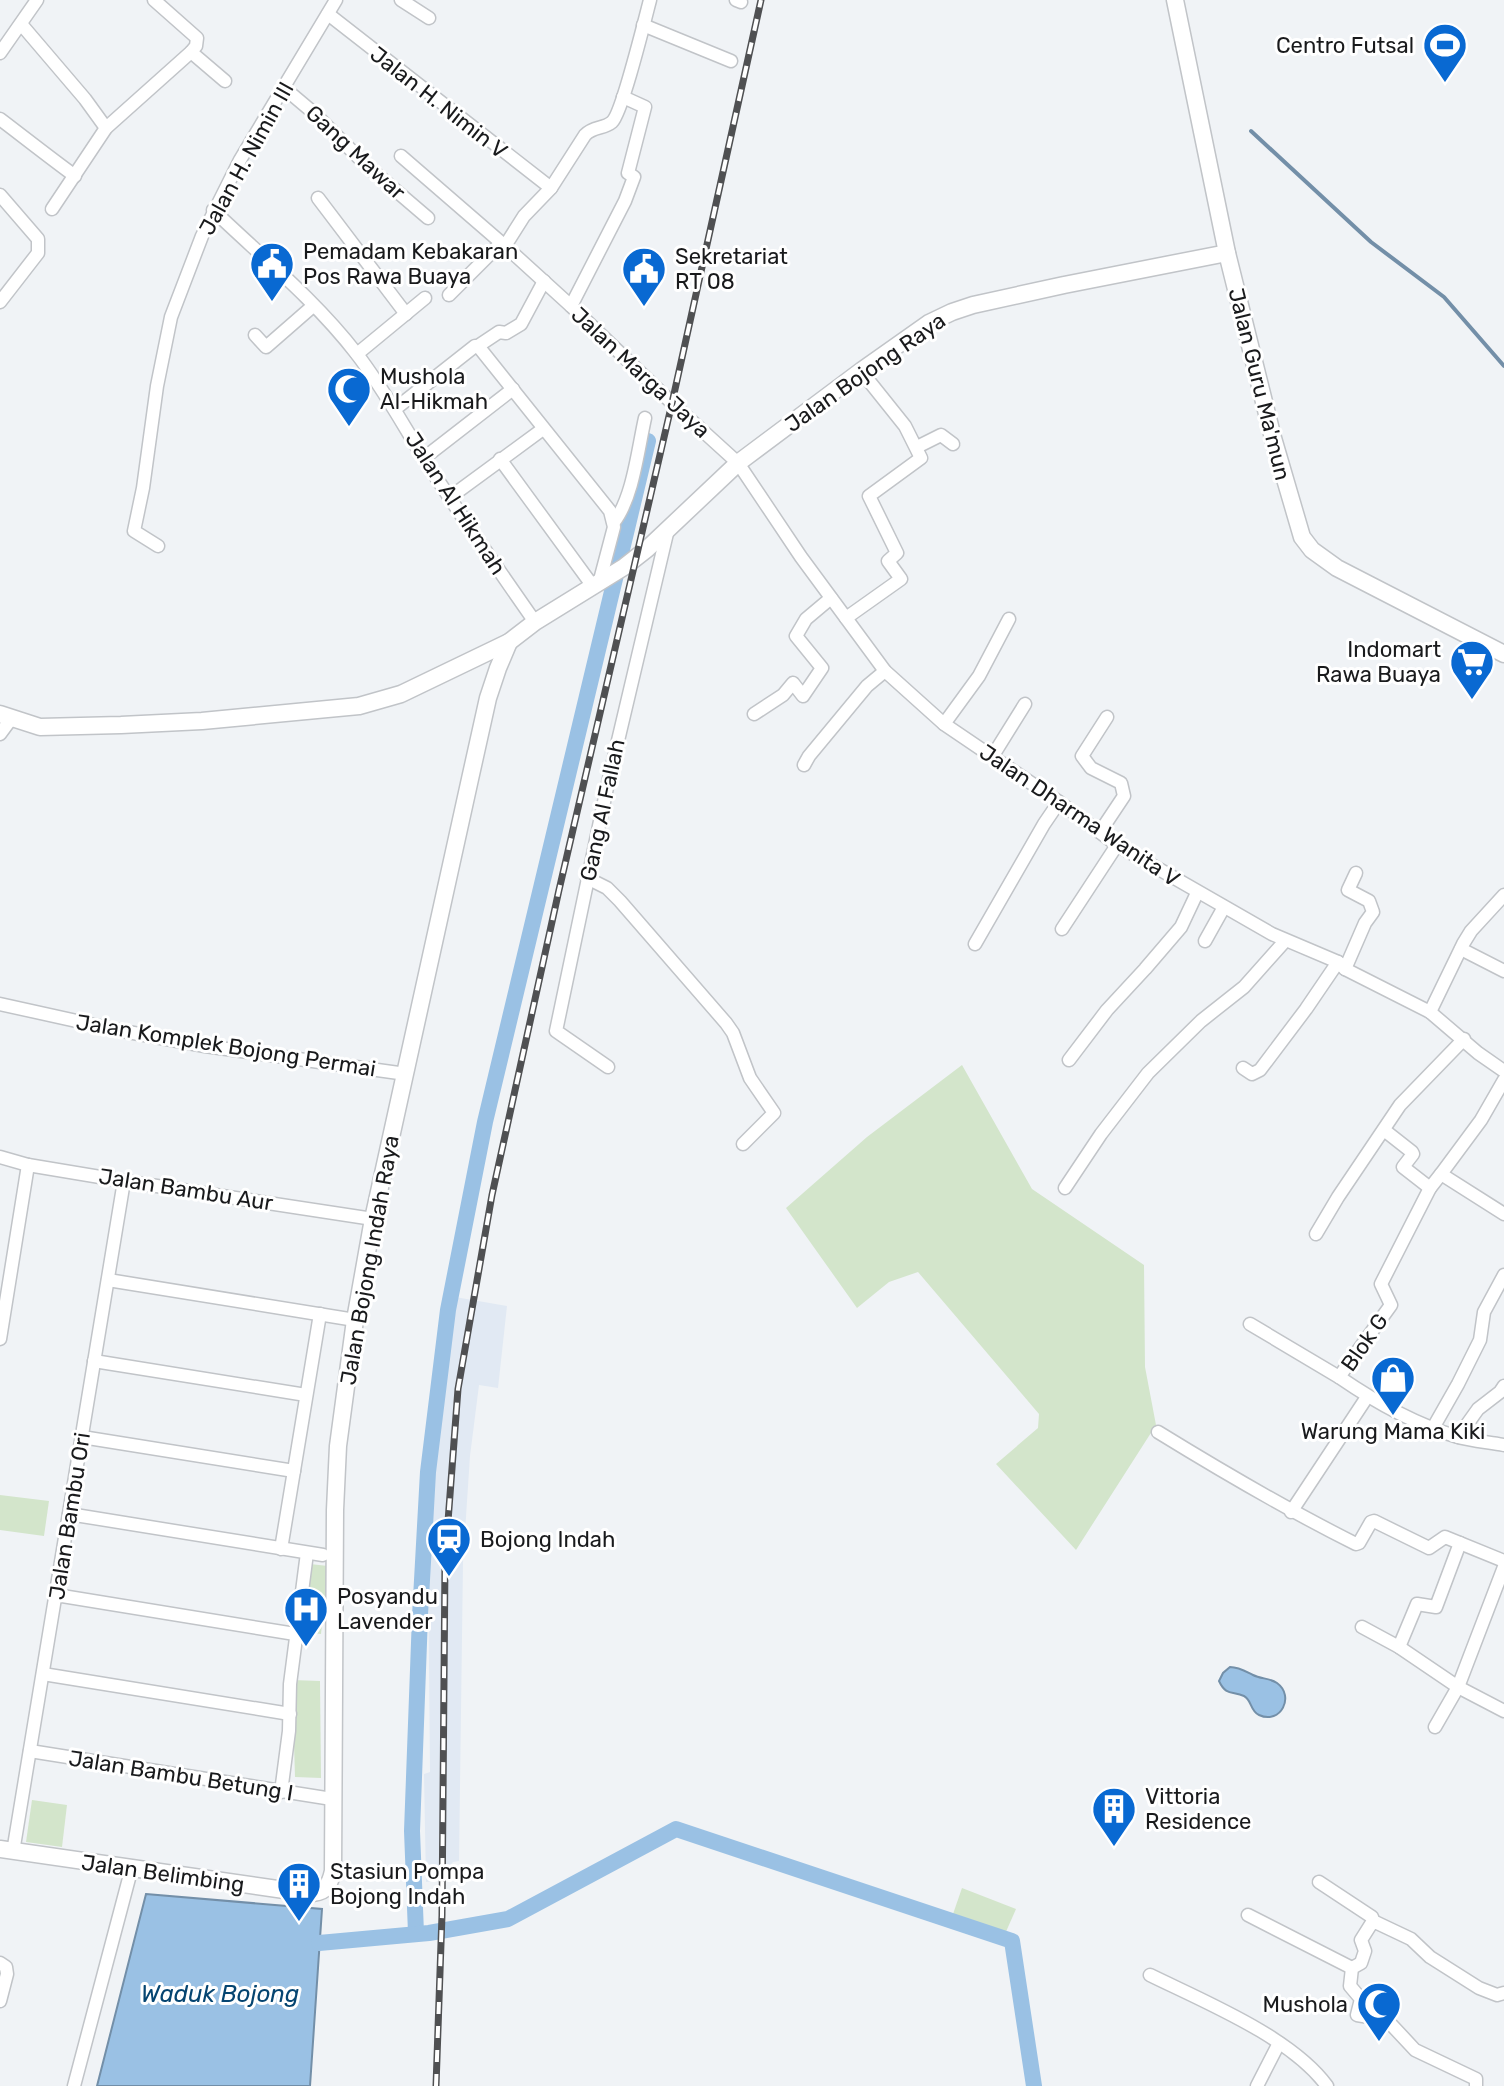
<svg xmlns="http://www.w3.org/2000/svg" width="1504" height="2086" viewBox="0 0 1504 2086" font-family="Rubik,sans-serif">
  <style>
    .built { fill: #e1e9f3 }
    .green { fill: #d3e5cb }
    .water { fill: #9ac1e4; stroke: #738fa8; stroke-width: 2 }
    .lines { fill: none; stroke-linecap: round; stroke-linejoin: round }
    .stream { stroke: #738fa8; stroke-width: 4 }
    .canal { stroke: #9ac1e4; stroke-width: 16 }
    .minor-casing { stroke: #c1c4c8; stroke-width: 15 }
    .tertiary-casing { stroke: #c1c4c8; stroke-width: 19 }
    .minor { stroke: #fff; stroke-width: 12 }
    .tertiary { stroke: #fff; stroke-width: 16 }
    .rail-casing { stroke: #4f5052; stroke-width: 7 }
    .rail { stroke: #fff; stroke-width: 4; stroke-dasharray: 12; stroke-linecap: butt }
    .labels { text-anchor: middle; stroke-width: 6; stroke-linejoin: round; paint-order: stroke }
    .poi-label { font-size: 22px; fill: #191a1c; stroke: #fff; text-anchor: start }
    .street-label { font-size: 22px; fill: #191a1c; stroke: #fff }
    .water-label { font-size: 24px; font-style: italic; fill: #054571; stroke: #fff }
  </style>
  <rect width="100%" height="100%" fill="#f0f3f6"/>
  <polygon class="built" points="455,1297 507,1306 498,1388 479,1385 470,1456 463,1562 459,1861 453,1862 436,1881 426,1882 424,1774 430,1772 428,1555 441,1394"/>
  <g class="green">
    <polygon points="962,1065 1032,1189 1144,1265 1145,1367 1156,1425 1076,1550 996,1464 1038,1428 1039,1414 918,1272 889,1282 857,1308 786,1208 867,1137"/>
    <polygon points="0,1495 49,1501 44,1536 0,1530"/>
    <polygon points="301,1563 328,1566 321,1634 294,1631"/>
    <polygon points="292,1680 320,1681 321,1778 295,1777"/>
    <polygon points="32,1800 67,1805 62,1847 26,1842"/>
    <polygon points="962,1888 1016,1909 1005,1934 953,1914"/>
  </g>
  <g class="water">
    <path d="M1230,1667C1239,1667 1245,1671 1253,1675C1261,1679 1270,1678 1277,1683C1295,1696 1281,1725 1259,1715C1250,1711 1252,1700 1244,1696C1232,1691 1226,1696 1219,1681L1223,1673Z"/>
    <polygon points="146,1894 322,1909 310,2086 97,2086"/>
  </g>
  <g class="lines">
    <polyline class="stream" points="1251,131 1371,242 1444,297 1504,366"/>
    <g class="canal">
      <polyline points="416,1933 412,1831 420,1616 428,1472 448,1310 485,1122 648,441"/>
      <polyline points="319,1943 429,1933 508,1919 676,1829 1012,1941 1034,2086"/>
    </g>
    <g class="minor-casing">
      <g id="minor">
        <polyline points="154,0 197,38 196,46 191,52 225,81"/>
        <polyline points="401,0 429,18"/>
        <path d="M650,0C645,19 622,113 612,122C604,129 593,126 585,135L551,188L524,216L505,246L571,306L672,403L738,463L801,557L885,671L944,724L1059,802L1117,845L1272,934L1338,962L1345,969L1430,1012L1478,1053L1504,1071"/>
        <polyline points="736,0 741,2"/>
        <polyline points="328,14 551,188"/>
        <polyline points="21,24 85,99 106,128"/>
        <polyline points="643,25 731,61"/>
        <polyline points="0,53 37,0"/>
        <polyline points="283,87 315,114 366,165 428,218"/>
        <path d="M0,119C25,138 49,157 75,176"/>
        <polyline points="401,156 505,246"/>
        <polyline points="0,195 38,239 38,253 0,302"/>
        <polyline points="318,198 406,314"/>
        <polyline points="52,209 106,128 191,52"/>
        <path d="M213,210C261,256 315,300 356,353C385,390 406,431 432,471C465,522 500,572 535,622"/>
        <polyline points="449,295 501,243"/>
        <polyline points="571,306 625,201 634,177 628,173 645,107 623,97"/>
        <polyline points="255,335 266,347 313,306"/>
        <polyline points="478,346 610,511 614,527 600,580"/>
        <polyline points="357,354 425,298"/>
        <polyline points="395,409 475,346 478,346 499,332 506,333 521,324 544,281"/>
        <polyline points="917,447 941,435 953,444"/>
        <polyline points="424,458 513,389"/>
        <polyline points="500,459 592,585"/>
        <polyline points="449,498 543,429"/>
        <path d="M614,522C633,498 638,449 645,418"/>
        <polyline points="158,546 134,531 143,488 157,386 171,317 202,236 240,160 336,0"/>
        <polyline points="846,618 901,579 888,561 897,553 869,496 921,458 905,426 861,371"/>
        <polyline points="754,714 783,695 793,683 803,696 822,668 796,636 806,619 831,598"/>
        <polyline points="944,724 979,676 1009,619"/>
        <polyline points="0,734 11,719"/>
        <polyline points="992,757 1025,704"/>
        <polyline points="804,765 809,756 867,686 885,671"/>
        <polyline points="1100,832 1124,796 1121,783 1091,768 1082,756 1107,717"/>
        <polyline points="587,878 607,888 620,901 726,1023 733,1033 750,1078 774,1113 743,1144"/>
        <polyline points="1062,929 1117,845"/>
        <polyline points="1205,941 1224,907"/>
        <polyline points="975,944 1044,824 1059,802"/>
        <polyline points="1461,949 1504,971"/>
        <polyline points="1345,969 1365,923 1373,912 1369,901 1348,890 1356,873"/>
        <polyline points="0,1004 117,1030 205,1046 406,1074"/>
        <polyline points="1430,1012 1463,944 1471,931 1504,895"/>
        <polyline points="1069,1060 1107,1010 1145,969 1181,927 1197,893"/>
        <polyline points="608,1067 556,1031 608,783 668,529"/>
        <polyline points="1243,1068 1252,1074 1260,1070 1306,1009 1338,962"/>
        <polyline points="1384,1130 1412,1152 1413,1154 1403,1167 1430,1188 1441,1174 1504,1214"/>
        <polyline points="0,1157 28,1165 124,1181 373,1219"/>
        <polyline points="1441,1174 1481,1120 1504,1080"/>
        <polyline points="1065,1188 1101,1134 1148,1073 1201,1021 1244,987 1285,941"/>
        <path d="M1430,1188L1381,1284L1391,1305L1339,1377C1374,1401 1414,1424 1455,1436C1471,1441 1488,1442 1504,1445"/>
        <polyline points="1316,1234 1338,1197 1400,1105 1464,1039"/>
        <polyline points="108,1280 355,1320"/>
        <polyline points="1250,1324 1339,1377"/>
        <polyline points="0,1339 28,1165"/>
        <polyline points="94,1361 306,1395"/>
        <polyline points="1433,1428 1458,1384 1480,1340 1484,1312 1504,1275"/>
        <path d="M1158,1432C1223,1472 1288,1510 1356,1544L1359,1543L1371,1522L1374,1521L1429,1548L1445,1537L1504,1561"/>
        <polyline points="82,1437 294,1471"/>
        <polyline points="1458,1437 1478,1409 1500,1392 1504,1386"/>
        <polyline points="1291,1512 1367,1397"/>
        <polyline points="69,1514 323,1555"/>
        <polyline points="281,1549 320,1314"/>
        <polyline points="56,1595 295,1634"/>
        <polyline points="1362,1627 1399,1647 1458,1687 1504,1711"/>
        <polyline points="1399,1647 1417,1604 1436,1607 1460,1543"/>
        <polyline points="43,1674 290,1714"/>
        <polyline points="1435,1727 1458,1687 1504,1567"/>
        <polyline points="30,1751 332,1799"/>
        <polyline points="281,1792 289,1731 290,1684 307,1553"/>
        <polyline points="13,1852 124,1181"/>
        <polyline points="1319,1882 1372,1917 1373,1921"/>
        <polyline points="1248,1915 1352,1968"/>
        <polyline points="0,1963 6,1967 7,1974 0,2001"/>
        <path d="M1150,1975C1205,2002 1291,2037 1327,2086"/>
        <polyline points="74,2086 132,1867"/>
        <polyline points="1257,2086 1279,2043"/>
        <polyline points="1476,2086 1476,2079 1415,2050 1387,2020 1357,2015 1361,1999 1350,1986 1352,1968 1361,1963 1365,1951 1361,1940 1373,1921 1411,1939 1430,1957 1479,1988 1497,1995 1504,1993"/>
      </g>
    </g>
    <g class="tertiary-casing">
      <g id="tertiary">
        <polyline points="1175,0 1227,253 1273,438 1302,537 1312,550 1337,568 1504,654"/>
        <polyline points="0,714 40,727 121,725 202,721 359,706 401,694 509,642 535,622 624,567 647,549 738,463 861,371 929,323 952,312 973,305 1064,285 1227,253"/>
        <path d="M0,1849L305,1893C323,1894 329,1889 333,1871L335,1510L338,1446L355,1320L373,1219L470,779L488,698L498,668L509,642"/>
      </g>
    </g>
    <use href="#minor" class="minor"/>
    <use href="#tertiary" class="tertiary"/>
    <g class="rail-casing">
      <polyline id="rail" points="436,2086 442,1915 445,1561 458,1389 492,1195 559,890 672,403 761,0"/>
    </g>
    <use href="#rail" class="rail"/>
  </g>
  <defs>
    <g id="stadium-pin" transform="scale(2.3)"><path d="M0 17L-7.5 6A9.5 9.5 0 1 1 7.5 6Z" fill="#0969d2" stroke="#fff"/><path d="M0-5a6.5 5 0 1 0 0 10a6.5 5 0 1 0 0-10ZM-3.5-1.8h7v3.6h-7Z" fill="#fff"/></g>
    <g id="civic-pin" transform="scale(2.3)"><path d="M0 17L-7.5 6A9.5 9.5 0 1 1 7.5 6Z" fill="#0969d2" stroke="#fff"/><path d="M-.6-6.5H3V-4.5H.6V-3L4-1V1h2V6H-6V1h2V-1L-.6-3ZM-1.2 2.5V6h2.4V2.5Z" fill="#fff"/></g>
    <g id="mosque-pin" transform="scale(2.3)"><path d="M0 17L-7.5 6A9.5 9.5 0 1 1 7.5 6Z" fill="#0969d2" stroke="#fff"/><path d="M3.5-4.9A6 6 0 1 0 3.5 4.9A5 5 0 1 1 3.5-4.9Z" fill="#fff"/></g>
    <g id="supermarket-pin" transform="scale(2.3)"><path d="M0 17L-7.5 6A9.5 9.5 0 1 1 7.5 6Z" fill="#0969d2" stroke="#fff"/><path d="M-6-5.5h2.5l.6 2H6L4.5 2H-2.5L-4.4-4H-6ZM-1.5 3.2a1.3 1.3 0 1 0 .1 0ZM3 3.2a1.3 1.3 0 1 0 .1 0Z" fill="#fff"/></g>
    <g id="shop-pin" transform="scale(2.3)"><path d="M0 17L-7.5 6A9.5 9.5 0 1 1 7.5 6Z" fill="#0969d2" stroke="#fff"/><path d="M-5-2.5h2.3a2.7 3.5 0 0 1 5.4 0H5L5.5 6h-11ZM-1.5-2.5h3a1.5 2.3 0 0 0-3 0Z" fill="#fff"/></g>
    <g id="station-pin" transform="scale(2.3)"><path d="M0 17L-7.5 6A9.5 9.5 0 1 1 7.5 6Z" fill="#0969d2" stroke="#fff"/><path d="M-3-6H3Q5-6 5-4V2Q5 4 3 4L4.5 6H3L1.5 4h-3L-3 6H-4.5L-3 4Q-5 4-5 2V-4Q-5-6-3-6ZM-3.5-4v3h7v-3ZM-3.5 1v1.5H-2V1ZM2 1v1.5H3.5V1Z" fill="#fff"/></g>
    <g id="hospital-pin" transform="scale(2.3)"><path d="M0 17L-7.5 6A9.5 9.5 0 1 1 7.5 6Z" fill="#0969d2" stroke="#fff"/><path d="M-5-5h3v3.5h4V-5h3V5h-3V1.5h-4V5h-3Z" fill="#fff"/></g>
    <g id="building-pin" transform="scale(2.3)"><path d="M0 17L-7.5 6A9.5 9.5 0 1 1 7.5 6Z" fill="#0969d2" stroke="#fff"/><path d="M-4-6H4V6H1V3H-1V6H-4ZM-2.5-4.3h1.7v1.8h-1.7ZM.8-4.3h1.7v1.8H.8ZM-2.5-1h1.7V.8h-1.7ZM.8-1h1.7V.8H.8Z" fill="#fff"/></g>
  </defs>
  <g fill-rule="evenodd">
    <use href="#stadium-pin" x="1445" y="45"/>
    <use href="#civic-pin" x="272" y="264"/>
    <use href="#civic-pin" x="644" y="269"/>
    <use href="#mosque-pin" x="349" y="389"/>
    <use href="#supermarket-pin" x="1472" y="662"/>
    <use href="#shop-pin" x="1393" y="1378"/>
    <use href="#station-pin" x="449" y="1539"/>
    <use href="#hospital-pin" x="306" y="1609"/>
    <use href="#building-pin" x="1114" y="1809"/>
    <use href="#building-pin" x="299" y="1884"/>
    <use href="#mosque-pin" x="1379" y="2004"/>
  </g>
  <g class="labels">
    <g class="poi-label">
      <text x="1414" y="53" text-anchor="end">Centro Futsal</text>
      <text x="303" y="259">Pemadam Kebakaran<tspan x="303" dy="25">Pos Rawa Buaya</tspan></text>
      <text x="675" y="264">Sekretariat<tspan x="675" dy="25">RT 08</tspan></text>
      <text x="380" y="384">Mushola<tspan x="380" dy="25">Al-Hikmah</tspan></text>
      <text x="1441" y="657" text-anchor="end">Indomart<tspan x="1441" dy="25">Rawa Buaya</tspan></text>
      <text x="1393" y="1439" text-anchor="middle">Warung Mama Kiki</text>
      <text x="480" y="1547">Bojong Indah</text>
      <text x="337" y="1604">Posyandu<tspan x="337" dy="25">Lavender</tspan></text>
      <text x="1145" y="1804">Vittoria<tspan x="1145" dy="25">Residence</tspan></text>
      <text x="330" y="1879">Stasiun Pompa<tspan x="330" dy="25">Bojong Indah</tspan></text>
      <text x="1348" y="2012" text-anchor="end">Mushola</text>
    </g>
    <g class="street-label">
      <text transform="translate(439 102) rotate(38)" y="8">Jalan H. Nimin V</text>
      <text transform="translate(356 152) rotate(43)" y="8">Gang Mawar</text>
      <text transform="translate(246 158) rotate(-61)" y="8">Jalan H. Nimin III</text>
      <text transform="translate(641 372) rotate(43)" y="8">Jalan Marga Jaya</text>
      <text transform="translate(865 372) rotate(-35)" y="8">Jalan Bojong Raya</text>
      <text transform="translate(1260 384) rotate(76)" y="8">Jalan Guru Ma'mun</text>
      <text transform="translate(456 503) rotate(57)" y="8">Jalan Al Hikmah</text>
      <text transform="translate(602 810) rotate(-78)" y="8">Gang Al Fallah</text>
      <text transform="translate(1080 815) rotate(34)" y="8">Jalan Dharma Wanita V</text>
      <text transform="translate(226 1045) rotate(9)" y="8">Jalan Komplek Bojong Permai</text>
      <text transform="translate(186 1189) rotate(9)" y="8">Jalan Bambu Aur</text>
      <text transform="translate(369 1260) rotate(-80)" y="8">Jalan Bojong Indah Raya</text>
      <text transform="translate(1364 1342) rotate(-55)" y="8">Blok G</text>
      <text transform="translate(69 1516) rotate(-81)" y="8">Jalan Bambu Ori</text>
      <text transform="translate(181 1775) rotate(9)" y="8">Jalan Bambu Betung I</text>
      <text transform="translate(163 1873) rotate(8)" y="8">Jalan Belimbing</text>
    </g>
    <g class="water-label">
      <text x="220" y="2002">Waduk Bojong</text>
    </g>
  </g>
</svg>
